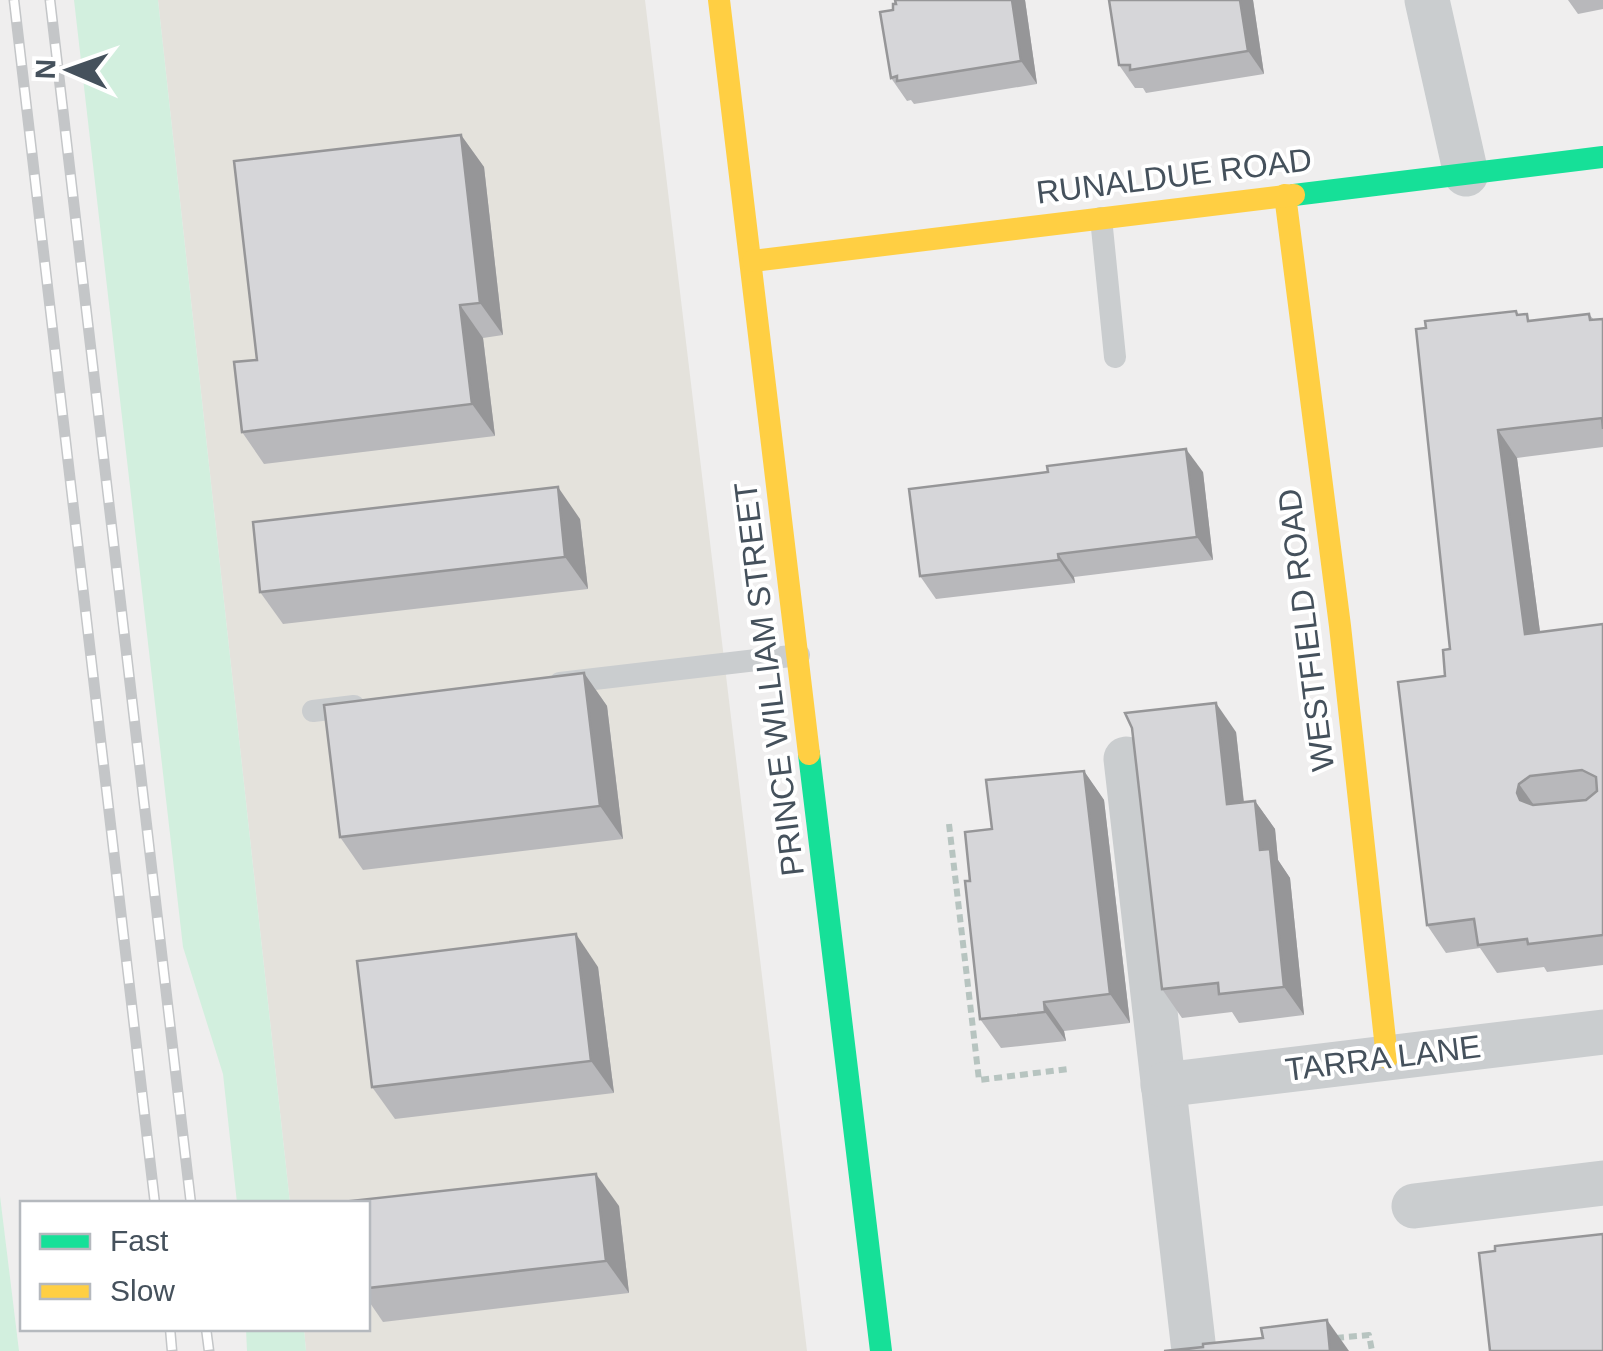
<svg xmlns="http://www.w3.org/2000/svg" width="1603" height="1351" viewBox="0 0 1603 1351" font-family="Helvetica,sans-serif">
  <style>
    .commercial { fill: #e4e2dc }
    .green { fill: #d2efde }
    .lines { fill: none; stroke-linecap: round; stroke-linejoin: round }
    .path { stroke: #b7c4c0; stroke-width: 6; stroke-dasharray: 8 5; stroke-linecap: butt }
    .lane { stroke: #cacdcf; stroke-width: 22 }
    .street { stroke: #cacdcf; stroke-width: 45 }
    .fast { stroke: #16e098; stroke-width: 22 }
    .slow { stroke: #ffcf43; stroke-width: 22 }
    .rail-casing { stroke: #c4c6c8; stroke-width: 11 }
    .rail { stroke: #fff; stroke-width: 8; stroke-dasharray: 22; stroke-linecap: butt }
    .wall { fill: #b8b8bb }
    .shaded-wall { fill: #969698 }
    .building { fill: #d6d6d9; stroke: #969698; stroke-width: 2.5; fill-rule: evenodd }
    .labels { text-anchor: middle; stroke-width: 8; stroke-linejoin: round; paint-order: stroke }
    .street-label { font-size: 32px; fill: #45515c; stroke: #fff }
  </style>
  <rect width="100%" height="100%" fill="#efeeee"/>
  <polygon class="commercial" points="158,0 645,0 807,1351 306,1351 304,1329 368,1328 368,1204 290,1203"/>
  <g class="green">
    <polygon points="74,0 158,0 290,1203 237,1203 223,1074 183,947"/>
    <polygon points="0,1196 19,1351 0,1351"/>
    <polygon points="246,1329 304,1329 306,1351 247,1351"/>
  </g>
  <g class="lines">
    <g class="path">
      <polyline points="949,824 979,1080 1068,1069"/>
      <polyline points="1336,1338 1369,1335 1372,1351"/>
    </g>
    <g class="lane">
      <polyline points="1101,218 1115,357"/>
      <polyline points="560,683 799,655"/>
      <polyline points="313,711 354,706"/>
    </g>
    <g class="street">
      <polyline points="1427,0 1466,174"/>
      <polyline points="1126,759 1194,1351"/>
      <polyline points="1163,1085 1603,1032"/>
      <polyline points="1414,1206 1603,1183"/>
    </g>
    <g class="fast">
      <polyline points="1294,195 1603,157"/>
      <polyline points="809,754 881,1351"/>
    </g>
    <g class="slow">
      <polyline points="719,0 809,754"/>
      <polyline points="1285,195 1340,626 1387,1058"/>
      <polyline points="753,261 1294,195"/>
    </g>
    <g class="rail-casing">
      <g id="rail">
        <polyline points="14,0 155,1204"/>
        <polyline points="50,0 191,1204"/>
        <polyline points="170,1328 172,1351"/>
        <polyline points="206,1328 209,1351"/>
      </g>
    </g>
    <use href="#rail" class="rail"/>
  </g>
  <g class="wall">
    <polygon points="895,0 1025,0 1037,84 914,104 911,100 907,101 891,78 893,10"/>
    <polygon points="1109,0 1253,0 1264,74 1146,93 1143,88 1135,88 1119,65"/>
    <polygon points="1568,0 1603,0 1603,9 1578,14"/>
    <polygon points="461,135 484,167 503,335 483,338 495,436 264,464 242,432"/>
    <polygon points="1589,314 1594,320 1603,319 1603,447 1517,458 1540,632 1603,624 1603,965 1547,972 1544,967 1497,973 1480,948 1446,953 1427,925 1445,676 1519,315 1532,321"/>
    <polygon points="1203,472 1213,560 1074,577 1075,583 936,599 920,576"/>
    <polygon points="580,519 588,589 283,624 260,592"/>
    <polygon points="584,673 607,706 623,839 363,870 340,837"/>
    <polygon points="1236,732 1244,802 1255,801 1275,829 1278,860 1290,878 1304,1015 1239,1023 1232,1012 1182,1018 1162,989"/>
    <polygon points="1084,771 1104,800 1130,1023 1064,1031 1066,1041 1001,1048 980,1019 970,881 992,829"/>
    <polygon points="598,967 614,1093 395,1119 372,1087"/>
    <polygon points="368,1204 619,1206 629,1293 383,1322 368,1300"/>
  </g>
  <g class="shaded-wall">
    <polygon points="1012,0 1025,0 1037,84 1021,61"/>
    <polygon points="1240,0 1253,0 1264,74 1248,51"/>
    <polygon points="461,135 484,167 503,335 480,303"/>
    <polygon points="460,305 483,338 495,436 472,404"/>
    <polygon points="1498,430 1517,458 1544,662 1525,634"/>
    <polygon points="1186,449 1203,472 1213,560 1197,537"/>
    <polygon points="558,487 580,519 588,589 565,557"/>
    <polygon points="1058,554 1074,577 1075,583 1059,560"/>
    <polygon points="584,673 607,706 623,839 600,806"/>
    <polygon points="1216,703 1236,732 1247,832 1227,804"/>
    <polygon points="1084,771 1104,800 1130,1023 1110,994"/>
    <polygon points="1519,784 1538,811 1520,800 1517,793"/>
    <polygon points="1255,801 1275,829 1278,860 1290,878 1304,1015 1284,987 1260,850"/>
    <polygon points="576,934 598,967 614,1093 591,1061"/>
    <polygon points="1044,1002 1064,1031 1066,1041 1045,1012"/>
    <polygon points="596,1174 619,1206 629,1293 606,1261"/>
    <polygon points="1327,1320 1349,1351 1330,1351"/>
  </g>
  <g class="building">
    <polygon points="895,0 1012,0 1021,61 897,81 897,76 891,78 880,12 893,10 893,4 896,4"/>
    <polygon points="1109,0 1240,0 1248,51 1130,70 1130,65 1119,65"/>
    <polygon points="461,135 480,303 460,305 472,404 242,432 234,362 257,360 234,161"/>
    <path d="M1516,311L1517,315L1527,314L1528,321L1589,314L1590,320L1603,319V429L1602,418L1498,430L1525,634L1603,624V935L1528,944L1527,939L1478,945L1474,919L1427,925L1398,682L1445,676L1443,650L1450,649L1416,329L1426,328L1425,321ZM1582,770L1596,777L1597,791L1586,800L1533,805L1520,800L1517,793L1519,784L1530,776Z"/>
    <polygon points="1186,449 1197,537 1058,554 1059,560 920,576 909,489 1048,472 1047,466"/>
    <polygon points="558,487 565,557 260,592 253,522"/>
    <polygon points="584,673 600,806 340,837 324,705"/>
    <polygon points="1216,703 1227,804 1255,801 1260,850 1270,849 1284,987 1219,994 1218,983 1162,989 1132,728 1125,713"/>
    <polygon points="1084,771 1110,994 1044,1002 1045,1012 980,1019 965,881 970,881 965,832 992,829 986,780"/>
    <polygon points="576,934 591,1061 372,1087 357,961"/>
    <polygon points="596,1174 606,1261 368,1288 368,1204 350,1204 350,1201"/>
    <polygon points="1603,1234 1603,1351 1490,1351 1479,1253 1495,1251 1495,1246"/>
    <polygon points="1327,1320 1330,1351 1164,1351 1203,1347 1203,1344 1263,1338 1261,1328"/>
  </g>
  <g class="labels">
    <g class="street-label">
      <text transform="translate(1174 176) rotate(-7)" y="11">RUNALDUE ROAD</text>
      <text transform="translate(1306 630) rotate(-97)" y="11">WESTFIELD ROAD</text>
      <text transform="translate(769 679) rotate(-97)" y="11">PRINCE WILLIAM STREET</text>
      <text transform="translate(1383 1058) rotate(-7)" y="11">TARRA LANE</text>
    </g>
  </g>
  <rect x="20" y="1201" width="350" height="130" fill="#ffffff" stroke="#b5b9be" stroke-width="2.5"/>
  <rect x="40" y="1234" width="50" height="15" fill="#16e098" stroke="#b5b9be" stroke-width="2.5"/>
  <text x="110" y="1251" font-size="30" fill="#45515c">Fast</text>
  <rect x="40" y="1284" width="50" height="15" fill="#ffcf43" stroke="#b5b9be" stroke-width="2.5"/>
  <text x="110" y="1301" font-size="30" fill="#45515c">Slow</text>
  <g transform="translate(70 70) rotate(272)" stroke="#ffffff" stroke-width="8" paint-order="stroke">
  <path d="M0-8L18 38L0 25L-18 38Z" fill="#45515c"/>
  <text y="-15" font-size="28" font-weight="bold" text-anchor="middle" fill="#45515c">N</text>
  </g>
</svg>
